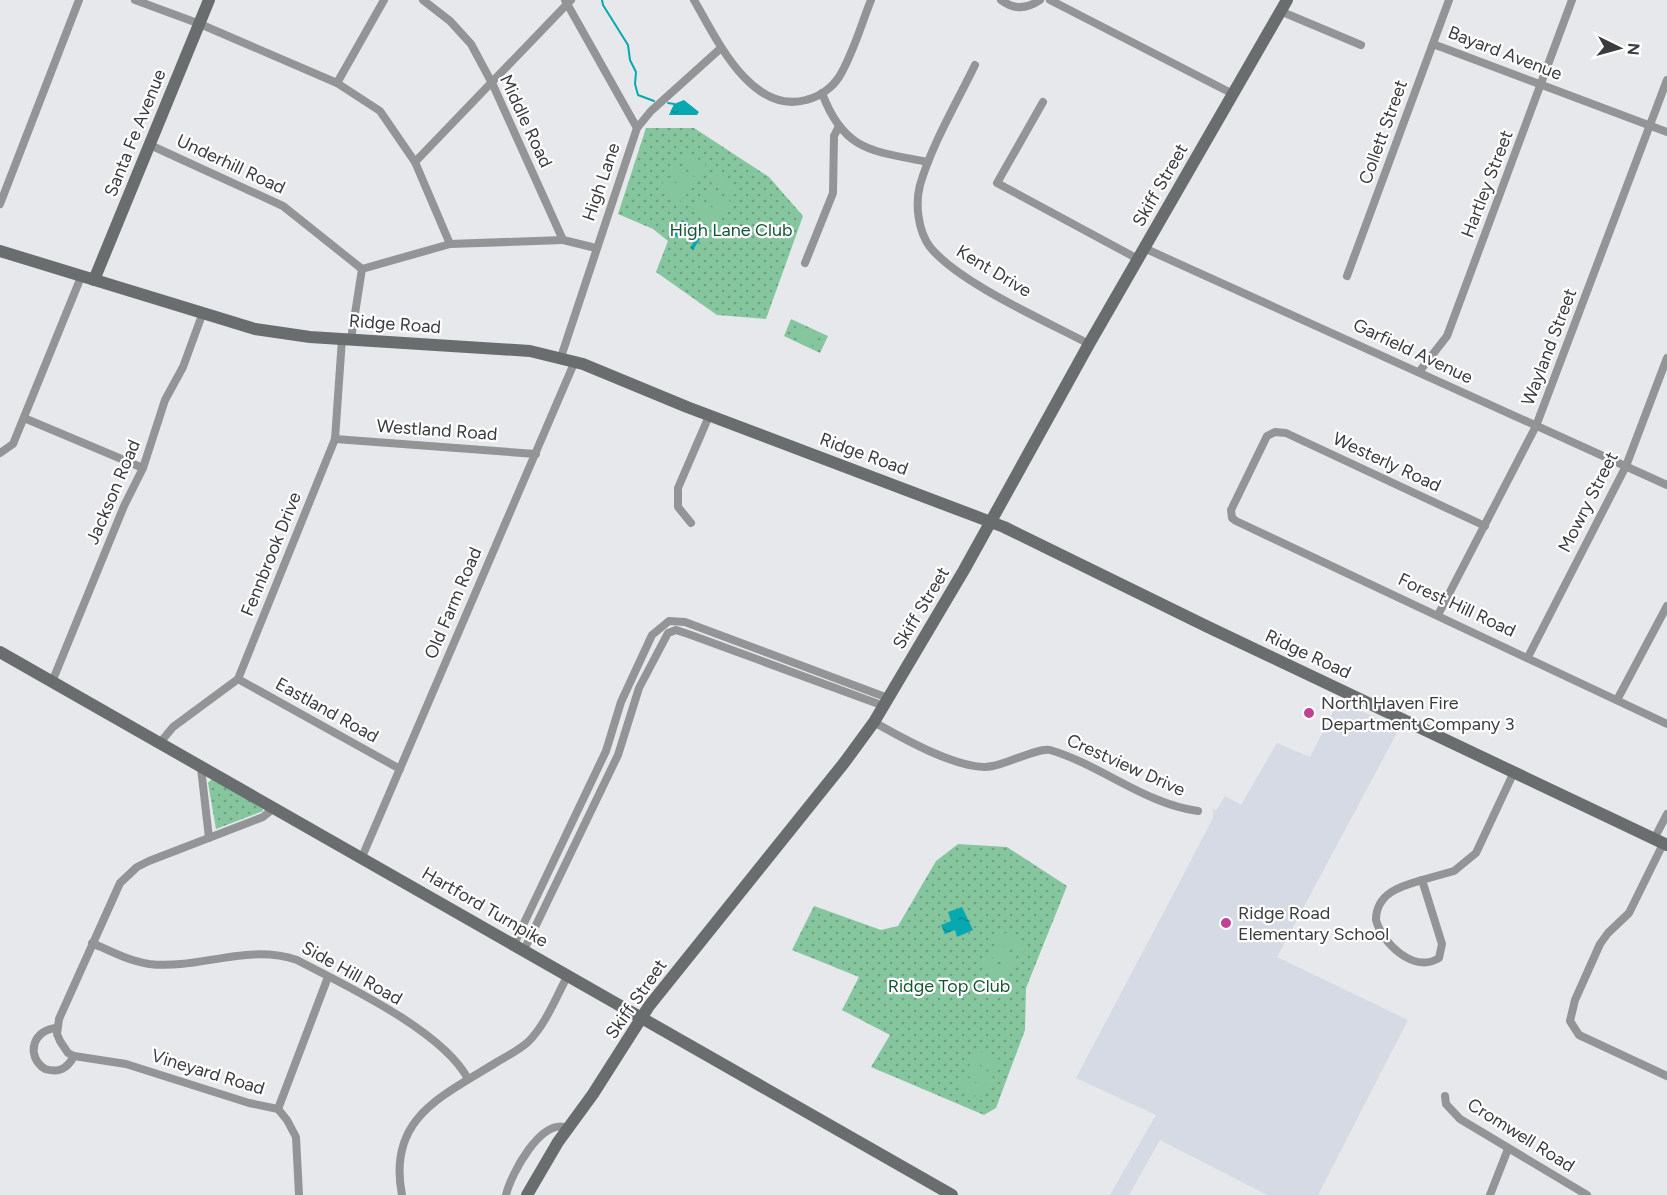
<svg xmlns="http://www.w3.org/2000/svg" width="1667" height="1195" viewBox="0 0 1667 1195" font-family="Figtree,sans-serif">
  <style>
    .built { fill: #d6dae5 }
    .green { fill: url(#green-dots) }
    .pitch { fill: #86c69e }
    .water { fill: url(#water-ripples) }
    .lines { fill: none; stroke-linecap: round; stroke-linejoin: round }
    .stream { stroke: #08a8b0; stroke-width: 2 }
    .street { stroke: #939496; stroke-width: 8 }
    .secondary { stroke: #6a6d6e; stroke-width: 12 }
    .poi-dot { fill: #c04393; stroke: #fff; stroke-width: 2 }
    .labels { text-anchor: middle; stroke-width: 4.5; stroke-linejoin: round; paint-order: stroke }
    .street-label { font-size: 18px; fill: #3b3b3d; stroke: #fff }
    .park-label { font-size: 18px; fill: #145534; stroke: #fff }
    .poi-label { font-size: 18px; fill: #3b3b3d; stroke: #fff; text-anchor: start }
  </style>
  <defs>
    <pattern id="green-dots" width="8" height="8" patternUnits="userSpaceOnUse" patternTransform="scale(1.5)"><rect width="8" height="8" fill="#86c69e"/><path d="M2 2h.1M6 6h.1" fill="none" stroke="#6fa282" stroke-width="1.8" stroke-linecap="round"/></pattern>
    <pattern id="water-ripples" width="26" height="14" patternUnits="userSpaceOnUse" patternTransform="scale(1.5)"><rect width="26" height="14" fill="#08a8b0"/><path d="M2 4q2-2 4 0t4 0M15 11q2-2 4 0t4 0" fill="none" stroke="#0a8a90"/></pattern>
  </defs>
  <rect width="100%" height="100%" fill="#e6e8ec"/>
  <polygon class="built" points="1339,700 1399,729 1277,957 1408,1020 1318,1195 1267,1195 1160,1140 1129,1195 1110,1195 1156,1115 1076,1078 1176,889 1213,818 1213,809 1216,811 1225,796 1241,805 1277,743 1310,757"/>
  <g class="green">
    <polygon points="646,128 694,128 769,177 803,216 766,319 717,315 656,272 668,241 653,229 618,214"/>
    <polygon points="791,319 828,336 820,353 784,336"/>
    <polygon points="212,779 262,807 263,811 216,829 208,783"/>
    <polygon points="958,844 1007,847 1067,886 1026,988 1025,1030 996,1108 984,1115 871,1067 890,1035 842,1010 859,977 792,950 814,906 881,930 898,926 936,861"/>
  </g>
  <g class="pitch">
    <polygon points="685,150 706,165 700,175 678,160"/>
    <polygon points="676,164 697,179 691,189 669,174"/>
    <polygon points="718,173 739,188 732,198 711,183"/>
    <polygon points="667,177 688,192 682,202 660,187"/>
    <polygon points="709,187 730,201 724,211 702,197"/>
    <polygon points="700,200 722,214 715,224 694,210"/>
    <polygon points="797,325 820,335 815,346 792,336"/>
    <path d="M1000,931L1024,941L1026,946L1024,952C1013,951 1000,944 992,938L995,932Z"/>
    <polygon points="994,945 1017,956 1012,966 989,956"/>
    <polygon points="987,959 1011,970 1006,981 982,970"/>
    <polygon points="976,1050 1000,1060 995,1071 971,1061"/>
    <polygon points="970,1064 994,1074 989,1085 965,1075"/>
    <polygon points="964,1078 988,1088 983,1099 959,1089"/>
  </g>
  <g class="water">
    <polygon points="684,100 699,112 697,115 669,115 674,104"/>
    <polygon points="682,220 703,234 693,250 690,248 693,243 680,235 678,238 673,235"/>
    <polygon points="962,907 973,930 957,937 955,930 945,934 941,925 951,921 948,912"/>
  </g>
  <g class="lines">
    <g class="stream">
      <polyline points="602,0 603,5 628,45 630,60 636,72 635,84 638,95 654,101"/>
      <polyline points="668,103 674,104"/>
    </g>
    <g class="street">
      <polyline points="135,0 200,24 337,83 380,111 415,162 450,244"/>
      <polyline points="423,0 450,21 471,44 493,85 563,240 596,248"/>
      <polyline points="565,0 637,128"/>
      <path d="M694,0C716,38 751,115 806,100C819,97 832,88 839,77C853,54 861,25 871,0"/>
      <path d="M1001,0C1014,10 1027,9 1040,0"/>
      <polyline points="1050,0 1233,94"/>
      <polyline points="1280,11 1361,45"/>
      <polyline points="1433,44 1667,132"/>
      <path d="M975,65C956,104 932,144 920,185C915,204 918,231 930,247C959,283 1046,321 1089,344"/>
      <polyline points="337,83 384,0"/>
      <path d="M822,93C844,152 873,151 928,162"/>
      <polyline points="1043,102 997,183 1138,259"/>
      <polyline points="150,145 283,206 362,269"/>
      <polyline points="415,162 571,0"/>
      <polyline points="0,204 79,0"/>
      <polyline points="1144,248 1667,485"/>
      <polyline points="805,263 833,193 834,136 838,128"/>
      <polyline points="362,269 450,244 563,240"/>
      <polyline points="1347,276 1449,0"/>
      <polyline points="351,339 362,269"/>
      <polyline points="561,357 637,128 651,111 721,48"/>
      <polyline points="1419,372 1447,336 1572,0"/>
      <polyline points="24,418 143,468"/>
      <polyline points="335,439 536,454"/>
      <polyline points="0,453 13,444 81,277"/>
      <polyline points="691,523 678,507 678,488 709,416"/>
      <polyline points="1485,526 1286,433 1275,432 1267,436 1231,510 1232,518 1236,521 1667,724"/>
      <polyline points="1438,615 1536,426 1667,80"/>
      <polyline points="1528,657 1626,466 1667,358"/>
      <polyline points="238,679 400,769"/>
      <polyline points="52,682 124,506 143,468 165,400 183,367 202,315"/>
      <polyline points="1617,700 1667,606"/>
      <path d="M874,722C900,737 963,773 993,766C1006,764 1040,747 1050,750C1101,765 1145,804 1198,811"/>
      <polyline points="159,744 173,727 238,679 335,439 342,339"/>
      <polyline points="201,768 209,838"/>
      <polyline points="274,808 263,817 149,861 137,867 120,883 59,1019 57,1034 60,1041 68,1053 74,1056 126,1064 249,1103 278,1109 287,1120 296,1137 299,1195"/>
      <polyline points="1654,839 1667,814"/>
      <polyline points="1663,844 1629,913 1608,933 1600,944 1575,1000 1570,1021 1579,1035 1667,1076"/>
      <polyline points="362,857 575,361"/>
      <path d="M1422,880L1442,944L1439,958C1414,974 1382,943 1376,920C1376,893 1401,886 1422,880Z"/>
      <polyline points="1422,880 1454,871 1476,853 1514,772"/>
      <path d="M92,943C110,951 129,961 149,964C199,970 246,943 297,960C345,985 443,1031 468,1079"/>
      <polyline points="514,944 606,751 621,702 652,635 669,621 685,622 888,698"/>
      <polyline points="524,950 618,755 639,688 668,633 676,630 691,635 884,706"/>
      <path d="M57,1028C33,1029 25,1056 45,1069C59,1073 67,1069 74,1056"/>
      <polyline points="1445,1096 1446,1104 1460,1119 1587,1195"/>
      <polyline points="278,1109 328,977"/>
      <path d="M402,1195C387,1118 441,1097 497,1062C507,1056 519,1050 528,1042C546,1024 556,997 568,975"/>
      <path d="M506,1195C511,1174 541,1117 568,1128"/>
      <polyline points="1490,1195 1508,1149"/>
    </g>
    <g class="secondary">
      <polyline points="0,251 255,329 310,337 530,351 583,364 687,407 1004,527 1206,626 1667,845"/>
      <polyline points="94,280 209,0"/>
      <polyline points="0,652 952,1195"/>
      <polyline points="527,1195 558,1142 593,1094 649,1006 844,763 874,722 964,570 1089,344 1287,0"/>
    </g>
  </g>
  <g class="poi-dot">
    <circle cx="1309" cy="713" r="6"/>
    <circle cx="1226" cy="923" r="6"/>
  </g>
  <g class="labels">
    <g class="street-label">
      <text transform="translate(1505 53) rotate(21)" y="6">Bayard Avenue</text>
      <text transform="translate(526 121) rotate(65)" y="6">Middle Road</text>
      <text transform="translate(1383 132) rotate(-70)" y="6">Collett Street</text>
      <text transform="translate(135 133) rotate(-68)" y="6">Santa Fe Avenue</text>
      <text transform="translate(231 164) rotate(25)" y="6">Underhill Road</text>
      <text transform="translate(601 182) rotate(-71)" y="6">High Lane</text>
      <text transform="translate(1487 184) rotate(-69)" y="6">Hartley Street</text>
      <text transform="translate(1160 185) rotate(-60)" y="6">Skiff Street</text>
      <text transform="translate(994 271) rotate(31)" y="6">Kent Drive</text>
      <text transform="translate(395 324) rotate(4)" y="6">Ridge Road</text>
      <text transform="translate(1549 347) rotate(-69)" y="6">Wayland Street</text>
      <text transform="translate(1413 351) rotate(25)" y="6">Garfield Avenue</text>
      <text transform="translate(437 430) rotate(4)" y="6">Westland Road</text>
      <text transform="translate(864 454) rotate(20)" y="6">Ridge Road</text>
      <text transform="translate(1387 462) rotate(25)" y="6">Westerly Road</text>
      <text transform="translate(113 492) rotate(-67)" y="6">Jackson Road</text>
      <text transform="translate(1588 502) rotate(-63)" y="6">Mowry Street</text>
      <text transform="translate(271 554) rotate(-68)" y="6">Fennbrook Drive</text>
      <text transform="translate(453 603) rotate(-67)" y="6">Old Farm Road</text>
      <text transform="translate(1457 605) rotate(25)" y="6">Forest Hill Road</text>
      <text transform="translate(921 608) rotate(-59)" y="6">Skiff Street</text>
      <text transform="translate(1308 654) rotate(25)" y="6">Ridge Road</text>
      <text transform="translate(327 710) rotate(29)" y="6">Eastland Road</text>
      <text transform="translate(1126 765) rotate(24)" y="6">Crestview Drive</text>
      <text transform="translate(485 907) rotate(30)" y="6">Hartford Turnpike</text>
      <text transform="translate(352 973) rotate(29)" y="6">Side Hill Road</text>
      <text transform="translate(636 999) rotate(-55)" y="6">Skiff Street</text>
      <text transform="translate(208 1072) rotate(17)" y="6">Vineyard Road</text>
      <text transform="translate(1521 1135) rotate(32)" y="6">Cromwell Road</text>
    </g>
    <g class="park-label">
      <text x="731" y="236">High Lane Club</text>
      <text x="949" y="992">Ridge Top Club</text>
    </g>
    <g class="poi-label">
      <text x="1321" y="709">North Haven Fire<tspan x="1321" dy="21">Department Company 3</tspan></text>
      <text x="1238" y="919">Ridge Road<tspan x="1238" dy="21">Elementary School</tspan></text>
    </g>
  </g>
  <g transform="translate(1619 48) rotate(95)" stroke="#ffffff" stroke-width="4.5" paint-order="stroke">
  <path d="M0-4.5L10 22L0 15L-10 22Z" fill="#3b3b3d"/>
  <text y="-9" font-size="16" font-weight="bold" text-anchor="middle" fill="#3b3b3d">N</text>
  </g>
</svg>
